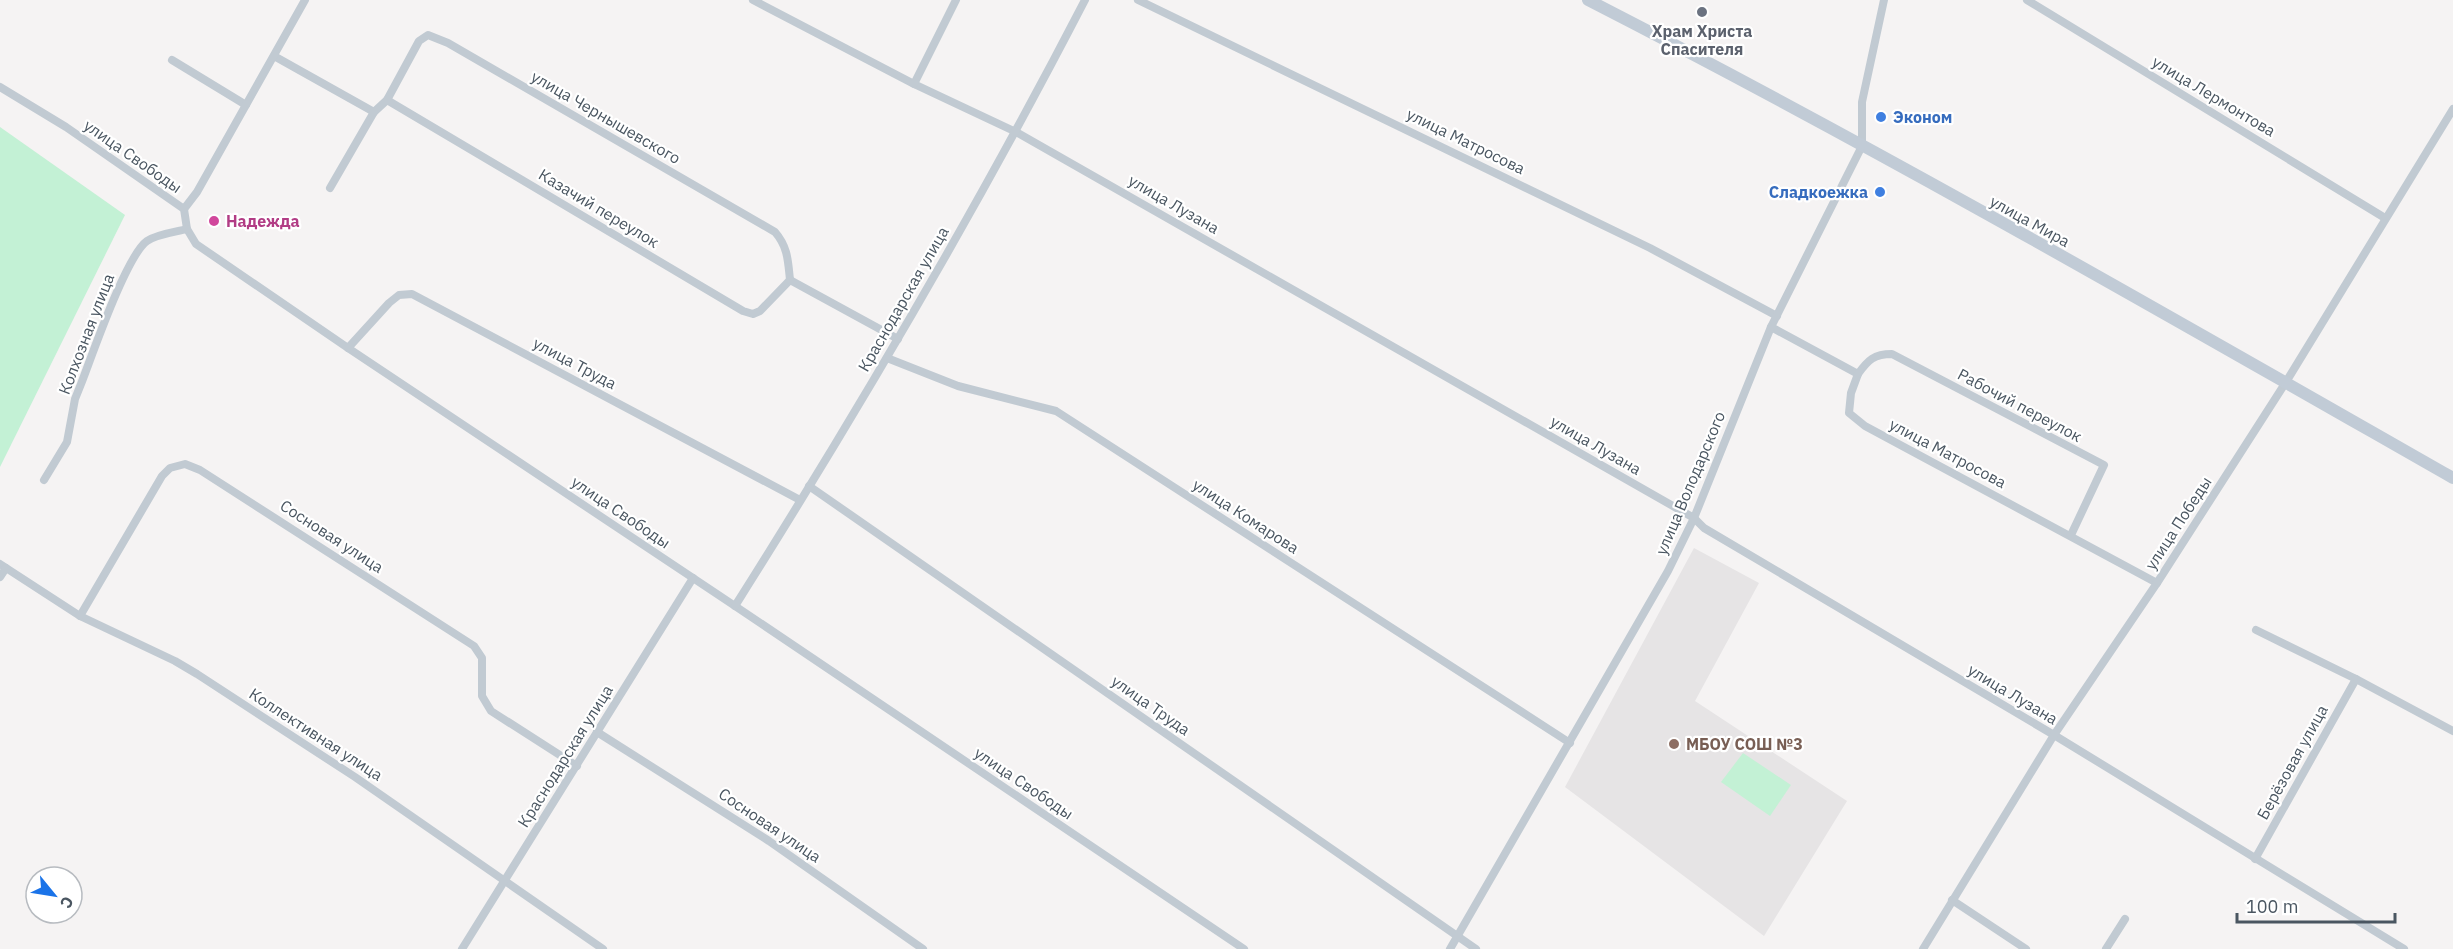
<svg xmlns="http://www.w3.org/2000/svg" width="2453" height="949" viewBox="0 0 2453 949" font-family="'IBM Plex Sans',sans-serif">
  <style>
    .education { fill: #e6e4e5 }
    .green { fill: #c3f1d5 }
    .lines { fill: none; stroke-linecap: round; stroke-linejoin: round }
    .street { stroke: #c1cad2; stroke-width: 8 }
    .secondary { stroke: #c1cbd6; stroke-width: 12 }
    .worship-dot { fill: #6b7280; stroke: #fff; stroke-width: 2 }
    .shop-dot { fill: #3f7fe0; stroke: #fff; stroke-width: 2 }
    .hotel-dot { fill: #d1479c; stroke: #fff; stroke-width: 2 }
    .education-dot { fill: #8d6e63; stroke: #fff; stroke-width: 2 }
    .labels { text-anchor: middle; stroke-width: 4.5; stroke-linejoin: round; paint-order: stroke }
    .worship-label { font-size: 16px; font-weight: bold; fill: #5b616d; stroke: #fff }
    .street-label { font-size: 16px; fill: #4a5661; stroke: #fff }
    .shop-label { font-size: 16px; font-weight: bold; fill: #366cbe; stroke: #fff; text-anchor: start }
    .hotel-label { font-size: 16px; font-weight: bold; fill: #b23c85; stroke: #fff; text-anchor: start }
    .education-label { font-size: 16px; font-weight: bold; fill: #785e54; stroke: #fff; text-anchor: start }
  </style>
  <rect width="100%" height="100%" fill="#f5f3f3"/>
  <polygon class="education" points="1694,548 1759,583 1695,701 1847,801 1764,936 1565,787"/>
  <g class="green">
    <polygon points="0,127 125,215 0,467"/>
    <polygon points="1743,753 1791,785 1770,816 1721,782"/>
  </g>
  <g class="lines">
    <g class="street">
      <polyline points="753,0 914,84 1016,132 1694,518 1704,528 2054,735 2404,949"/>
      <polyline points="1138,0 1650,248 1777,316"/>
      <polyline points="2027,0 2385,218"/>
      <polyline points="274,56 374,112"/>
      <polyline points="172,60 246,105"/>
      <polyline points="914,84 956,0"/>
      <polyline points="0,87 66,127 184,209 187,229 196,244 348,348 735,606 1244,949"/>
      <polyline points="387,100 743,311 753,314 760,311 790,280"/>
      <path d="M330,188L374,112L387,100L419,41L428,35L448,43L775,232C788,247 788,261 790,280"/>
      <polyline points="184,209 197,192 305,0"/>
      <polyline points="790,280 898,339"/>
      <polyline points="1771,327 1858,374 1851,393 1849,413 1865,426 2157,583"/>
      <polyline points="348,348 389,303 399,295 412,294 800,500"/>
      <polyline points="887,358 958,386 1056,411 1570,743"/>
      <path d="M1858,374C1868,360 1874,354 1892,354L2104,465L2071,535"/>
      <path d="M44,480L67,442L75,399L81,384C92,356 126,256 147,241C157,234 176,232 187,229"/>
      <polyline points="809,486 1476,949"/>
      <polyline points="0,564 80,616 175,661 197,674 355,777 603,949"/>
      <polyline points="0,577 6,568"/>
      <path d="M735,606C860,408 978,207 1085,0"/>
      <polyline points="80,616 162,476 170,468 185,464 200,470 474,646 482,658 482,696 491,711 577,766"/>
      <polyline points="2256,630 2356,679 2453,731"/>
      <polyline points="597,732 769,841 923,949"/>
      <polyline points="2255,859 2356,679"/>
      <polyline points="1952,900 2026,949"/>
      <polyline points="462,949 693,578"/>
      <polyline points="1450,949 1668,571 1694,518 1771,327 1862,146 1862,102 1884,0"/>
      <polyline points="1923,949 2054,735 2157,583 2286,382 2453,109"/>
      <polyline points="2106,949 2125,919"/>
    </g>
    <path class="secondary" d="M1588,0C1881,150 2167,315 2453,478"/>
  </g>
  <circle class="worship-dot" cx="1702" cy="12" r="6"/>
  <g class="shop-dot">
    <circle cx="1881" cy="117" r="6"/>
    <circle cx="1880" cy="192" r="6"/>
  </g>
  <circle class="hotel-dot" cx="214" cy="221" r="6"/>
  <circle class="education-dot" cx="1674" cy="744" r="6"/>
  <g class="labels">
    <g class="worship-label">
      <text x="1702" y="37">Храм Христа<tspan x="1702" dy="18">Спасителя</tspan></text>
    </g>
    <g class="street-label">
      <text transform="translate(2214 96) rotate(31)" y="6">улица Лермонтова</text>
      <text transform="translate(606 117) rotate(30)" y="6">улица Чернышевского</text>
      <text transform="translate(1466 141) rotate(26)" y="6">улица Матросова</text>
      <text transform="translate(133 156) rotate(35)" y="6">улица Свободы</text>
      <text transform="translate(1174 204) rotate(30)" y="6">улица Лузана</text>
      <text transform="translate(599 208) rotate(31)" y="6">Казачий переулок</text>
      <text transform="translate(2030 221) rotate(29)" y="6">улица Мира</text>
      <text transform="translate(903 299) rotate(-60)" y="6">Краснодарская улица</text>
      <text transform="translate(86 334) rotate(-69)" y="6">Колхозная улица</text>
      <text transform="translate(575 363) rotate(28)" y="6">улица Труда</text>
      <text transform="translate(2020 405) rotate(28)" y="6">Рабочий переулок</text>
      <text transform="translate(1596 445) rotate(30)" y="6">улица Лузана</text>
      <text transform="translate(1948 453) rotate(28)" y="6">улица Матросова</text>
      <text transform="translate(1690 483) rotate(-67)" y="6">улица Володарского</text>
      <text transform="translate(621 512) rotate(34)" y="6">улица Свободы</text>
      <text transform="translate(1246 516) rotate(33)" y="6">улица Комарова</text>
      <text transform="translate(2178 523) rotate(-57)" y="6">улица Победы</text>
      <text transform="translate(332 536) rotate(33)" y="6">Сосновая улица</text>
      <text transform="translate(2013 694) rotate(31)" y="6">улица Лузана</text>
      <text transform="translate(1151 705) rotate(35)" y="6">улица Труда</text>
      <text transform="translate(316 734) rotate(33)" y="6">Коллективная улица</text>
      <text transform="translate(565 756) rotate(-58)" y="6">Краснодарская улица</text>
      <text transform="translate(2292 762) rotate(-61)" y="6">Берёзовая улица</text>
      <text transform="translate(1024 783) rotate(34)" y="6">улица Свободы</text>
      <text transform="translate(770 825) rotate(34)" y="6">Сосновая улица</text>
    </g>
    <g class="shop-label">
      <text x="1893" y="123">Эконом</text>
      <text x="1868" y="198" text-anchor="end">Сладкоежка</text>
    </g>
    <g class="hotel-label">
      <text x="226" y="227">Надежда</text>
    </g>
    <g class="education-label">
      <text x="1686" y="750">МБОУ СОШ №3</text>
    </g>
  </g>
  <g transform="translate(54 895) rotate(120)"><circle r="28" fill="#ffffff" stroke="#b7bbc0" stroke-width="1.5"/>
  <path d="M0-4.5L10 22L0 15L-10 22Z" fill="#1a73e8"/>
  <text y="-9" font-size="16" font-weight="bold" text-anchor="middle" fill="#4a5661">С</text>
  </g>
  <path d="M2237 913v9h158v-9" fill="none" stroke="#4a5661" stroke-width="3"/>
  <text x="2246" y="913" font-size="18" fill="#4a5661" stroke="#ffffff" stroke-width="4.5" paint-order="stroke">100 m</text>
</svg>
